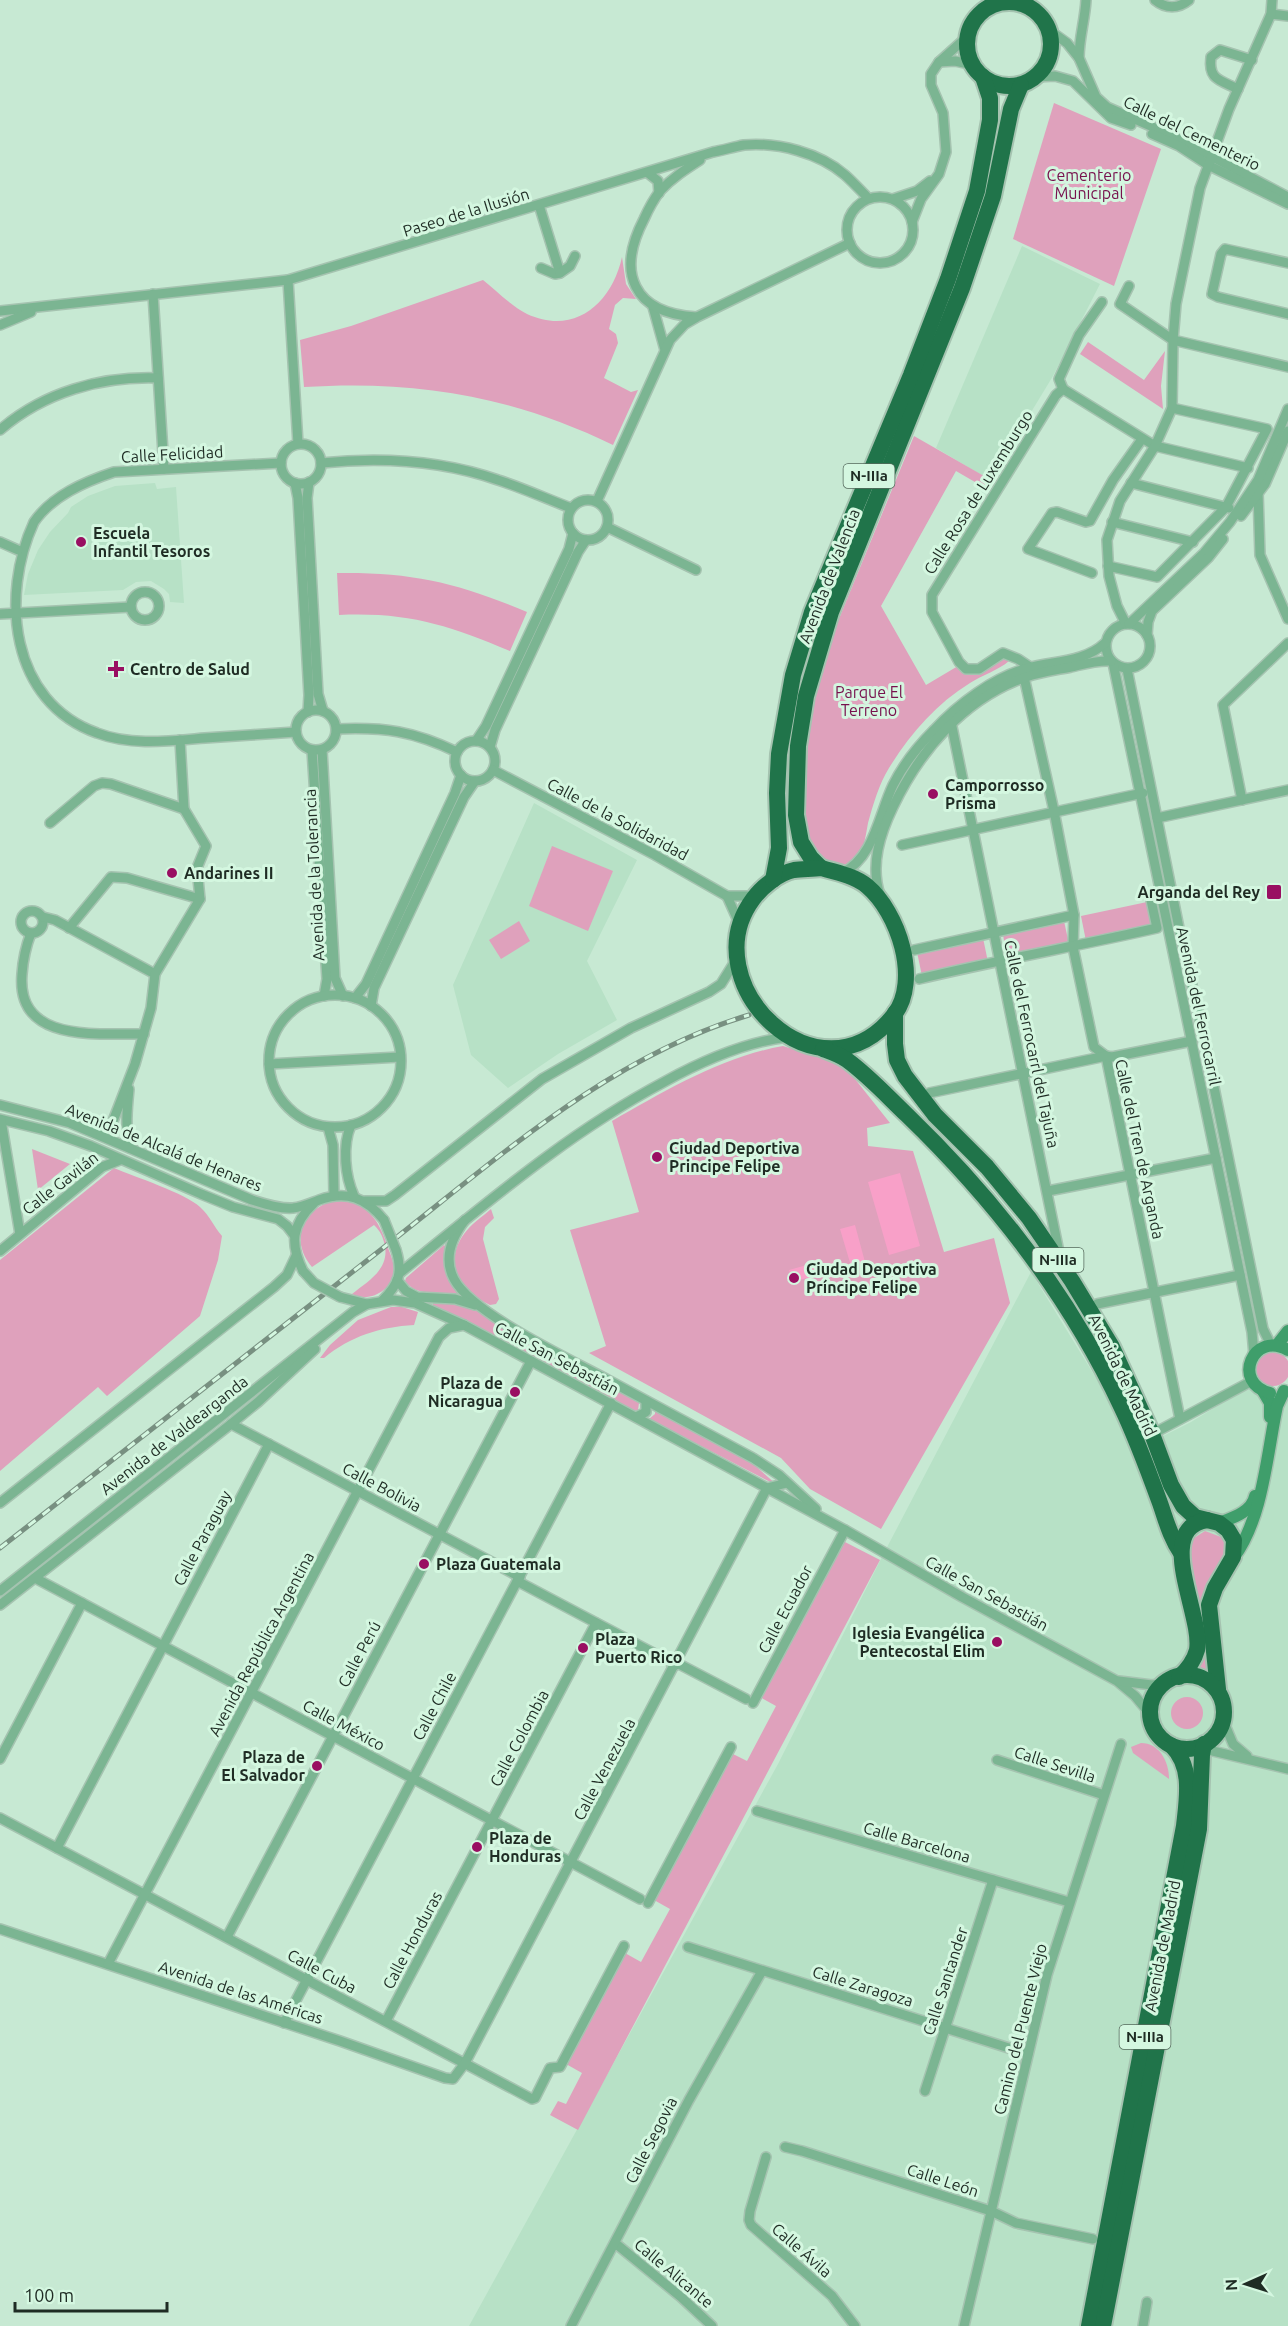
<svg xmlns="http://www.w3.org/2000/svg" width="1288" height="2326" viewBox="0 0 1288 2326" font-family="Ubuntu,sans-serif">
  <style>
    .built { fill: #b7e1c6 }
    .green { fill: #dfa1bc }
    .water { fill: #f8a0c8 }
    .lines { fill: none; stroke-linecap: round; stroke-linejoin: round }
    .street-casing { stroke: #a5c3b0; stroke-width: 12 }
    .secondary-casing { stroke: #a5c3b0; stroke-width: 15 }
    .highway-casing { stroke: #a5c3b0; stroke-width: 20 }
    .street { stroke: #7bb592; stroke-width: 9 }
    .secondary { stroke: #3f9e6b; stroke-width: 12 }
    .highway { stroke: #20744a; stroke-width: 16 }
    .rail-casing { stroke: #789081; stroke-width: 5 }
    .rail { stroke: #d4f7e0; stroke-width: 3; stroke-dasharray: 9; stroke-linecap: butt }
    .street-bridge-casing { stroke: #a5c3b0; stroke-width: 12; stroke-linecap: butt }
    .street-bridge { stroke: #7bb592; stroke-width: 9 }
    .poi-dot { fill: #990f62; stroke: #d4f7e0; stroke-width: 2 }
    .labels { text-anchor: middle; stroke-width: 6; stroke-linejoin: round; paint-order: stroke }
    .shield { fill: #d4f7e0; stroke: #55695c; stroke-width: 1.5 }
    .shield-label { font-size: 15px; font-weight: bold; fill: #1f2c24 }
    .street-label { font-size: 16px; fill: #1f2c24; stroke: #d4f7e0 }
    .park-label { font-size: 16px; fill: #77114d; stroke: #d4f7e0 }
    .poi-label { font-size: 16px; font-weight: bold; fill: #1f2c24; stroke: #d4f7e0; text-anchor: start }
  </style>
  <rect width="100%" height="100%" fill="#c7e9d3"/>
  <g class="built">
    <polygon points="1022,246 1100,284 1053,376 990,480 936,448"/>
    <polygon points="155,483 157,489 176,487 184,603 170,602 169,594 164,589 151,581 136,582 123,590 24,595 28,574 38,550 50,532 68,513 71,507 88,496 115,486"/>
    <polygon points="534,803 637,860 587,961 617,1020 558,1054 508,1088 471,1055 453,985"/>
    <polygon points="1031,1272 1115,1409 1133,1451 1191,1422 1235,1395 1251,1389 1268,1406 1288,1396 1288,2326 469,2326 778,1764 884,1553"/>
  </g>
  <g class="green">
    <polygon points="1054,103 1161,149 1114,286 1013,239"/>
    <path d="M622,257L626,284L636,299L623,298L615,305L609,329L616,334L618,343L604,378L631,392L638,390L613,445C512,396 416,380 304,387L300,340L351,326L483,280C497,291 511,306 527,314C575,336 612,303 622,257Z"/>
    <polygon points="1088,342 1144,380 1165,351 1161,386 1163,409 1080,354"/>
    <path d="M914,436L991,480L987,489L956,471L881,606L926,685L958,666C976,681 986,668 1002,658L1009,661C999,670 982,675 970,683C936,704 910,734 889,768C879,784 873,805 868,823C866,833 865,846 859,854C857,857 852,861 849,863C842,867 834,865 827,862C784,842 809,712 816,674L822,675L836,626Z"/>
    <path d="M337,573C413,572 458,583 527,612L510,651C447,625 409,612 339,615Z"/>
    <polygon points="552,846 613,871 588,931 529,906"/>
    <polygon points="1147,902 1153,927 1086,941 1081,916"/>
    <polygon points="519,921 530,941 501,959 489,940"/>
    <polygon points="1064,921 1069,944 1007,956 1003,935"/>
    <polygon points="983,938 988,962 922,976 917,952"/>
    <path d="M783,1046L836,1062L855,1079L890,1123L867,1128L868,1146L913,1151L944,1252L994,1238L1010,1303L881,1529L810,1489L781,1458L589,1353L606,1346L570,1230L639,1212L612,1121C665,1091 721,1057 783,1046Z"/>
    <polygon points="32,1149 70,1164 38,1190"/>
    <path d="M114,1168C135,1177 185,1193 200,1207C210,1216 214,1227 222,1236L218,1260L200,1316L107,1396L98,1387L0,1471V1260Z"/>
    <path d="M339,1200C369,1202 380,1223 388,1248C391,1255 394,1263 394,1271C392,1291 369,1303 352,1294C368,1281 389,1270 385,1246C383,1237 381,1232 374,1225L312,1267C288,1239 304,1205 339,1200Z"/>
    <path d="M491,1209L494,1218L485,1227L483,1239L499,1299L496,1304L490,1305C462,1292 442,1264 464,1234C471,1224 482,1217 491,1209Z"/>
    <path d="M444,1245L446,1247C444,1264 447,1282 460,1295C441,1291 417,1298 405,1281L406,1278Z"/>
    <polygon points="433,1301 454,1301 474,1308 639,1403 638,1410 635,1411 433,1305"/>
    <path d="M391,1307H402L418,1312L414,1325C380,1327 351,1336 324,1358H320L330,1345L358,1320Z"/>
    <circle cx="1273" cy="1369" r="17"/>
    <polygon points="655,1410 751,1462 778,1486 649,1419 655,1414"/>
    <polygon points="1205,1531 1221,1537 1225,1543 1226,1553 1208,1671 1197,1667 1198,1612 1188,1550 1194,1538"/>
    <polygon points="843,1541 880,1560 578,2130 550,2115 558,2101 566,2104 582,2073 566,2064 625,1953 641,1962 670,1909 654,1900 731,1753 747,1761 776,1706 760,1697"/>
    <circle cx="1187" cy="1713" r="16"/>
    <path d="M1141,1743C1159,1743 1169,1761 1169,1779L1133,1753L1131,1747Z"/>
  </g>
  <g class="water">
    <polygon points="900,1173 920,1246 889,1255 868,1182"/>
    <polygon points="855,1225 865,1262 851,1266 840,1229"/>
    <polygon points="814,1263 817,1275 793,1282 789,1270"/>
  </g>
  <g class="lines">
    <g class="street-casing">
      <g id="street">
        <path d="M1155,0C1166,9 1178,9 1189,0"/>
        <polyline points="1271,14 1288,16"/>
        <polyline points="1049,30 1067,43 1079,58 1096,97 1107,107 1171,135 1288,197"/>
        <path d="M1079,58C1079,38 1085,20 1086,0"/>
        <polyline points="939,62 955,61 973,65"/>
        <polyline points="1036,77 1055,76 1073,81 1111,118 1131,125"/>
        <path d="M1238,89C1220,80 1208,80 1211,57L1220,50L1252,60"/>
        <polyline points="1152,134 1179,146 1208,165 1288,204"/>
        <polyline points="648,173 658,181 659,193"/>
        <circle cx="880" cy="230" r="33"/>
        <polyline points="893,199 917,191 930,181"/>
        <polyline points="539,205 560,273 555,274 541,268"/>
        <polyline points="912,222 921,199 939,174 946,152 943,113 931,85 931,74 939,62 968,36"/>
        <polyline points="1288,263 1225,249 1221,254 1212,294 1218,297 1288,314"/>
        <polyline points="560,273 570,266 575,256"/>
        <polyline points="288,280 298,444"/>
        <polyline points="1129,286 1120,304 1173,340 1288,367"/>
        <polyline points="153,294 164,469"/>
        <polyline points="653,307 665,350"/>
        <path d="M0,311L288,280L713,152C723,150 734,147 744,145C778,142 820,153 845,175C853,182 861,191 868,198"/>
        <path d="M696,317C633,313 616,273 644,219C648,210 654,199 660,191C672,178 686,169 700,160"/>
        <polyline points="0,325 31,312"/>
        <polyline points="1063,389 1155,446 1248,468"/>
        <polyline points="1063,389 1059,379 1079,335 1102,302"/>
        <path d="M0,430C44,392 101,376 158,378"/>
        <circle cx="301" cy="464" r="20"/>
        <path d="M281,463L114,472C84,482 52,496 34,522C0,596 10,702 97,733C131,746 169,741 205,738C235,736 266,734 296,732"/>
        <path d="M321,463C380,457 441,460 498,480C523,488 547,499 571,508"/>
        <polyline points="309,482 307,498 318,694 323,711"/>
        <polyline points="295,483 298,498 309,695 308,712"/>
        <polyline points="1131,483 1229,508"/>
        <polyline points="1258,492 1260,555 1288,619"/>
        <circle cx="588" cy="520" r="20"/>
        <polyline points="597,501 670,340 685,324 697,317 850,243"/>
        <polyline points="1241,516 1265,484 1288,431"/>
        <polyline points="1112,522 1193,542"/>
        <polyline points="607,527 696,570"/>
        <polyline points="0,542 18,550"/>
        <polyline points="1108,566 1157,577 1226,507 1267,429 1172,408"/>
        <polyline points="1092,573 1028,549 1052,513 1057,512 1086,522 1090,521 1113,480 1142,439"/>
        <circle cx="145" cy="606" r="14"/>
        <polyline points="0,614 131,607"/>
        <circle cx="1128" cy="646" r="22"/>
        <polyline points="1126,624 1117,606 1109,576 1107,540 1120,501 1155,446 1172,408 1173,340 1176,304 1200,188 1229,109 1271,14 1272,0"/>
        <polyline points="1129,624 1204,553 1230,522 1258,480 1288,409"/>
        <polyline points="1147,635 1148,622 1152,611 1208,558 1223,539"/>
        <polyline points="1113,663 1252,1332 1254,1355"/>
        <polyline points="1030,667 1018,659 1003,653 979,669 966,669 959,662 932,612 932,595 1056,395 1063,389"/>
        <polyline points="1127,669 1179,928 1204,1038 1263,1329 1271,1345"/>
        <polyline points="1024,677 1054,811 1074,915 1073,947 1094,1047 1106,1056 1180,1419"/>
        <circle cx="316" cy="730" r="20"/>
        <polyline points="951,722 1060,1257"/>
        <path d="M337,729C385,727 413,731 457,752"/>
        <polyline points="476,741 486,726 569,549 573,533"/>
        <circle cx="475" cy="761" r="20"/>
        <polyline points="490,747 495,730 578,552 586,540"/>
        <polyline points="312,750 327,979 324,996"/>
        <polyline points="322,750 335,978 343,996"/>
        <polyline points="493,770 655,855 727,896 755,896"/>
        <polyline points="1242,800 1223,705 1288,643"/>
        <polyline points="1157,818 1288,790"/>
        <polyline points="50,823 94,786 102,783 111,784 184,809"/>
        <polyline points="902,845 1143,793"/>
        <path d="M842,873C874,858 879,814 893,785C903,765 919,745 934,730C958,704 994,677 1028,668C1054,661 1085,662 1105,643"/>
        <path d="M880,895C870,865 880,834 893,807C920,750 965,698 1026,677C1041,672 1056,670 1071,667C1084,664 1097,660 1111,661"/>
        <polyline points="727,896 740,925"/>
        <circle cx="32" cy="922" r="11"/>
        <polyline points="43,917 55,920 155,974"/>
        <polyline points="69,928 111,877 127,878 200,899"/>
        <path d="M31,933C26,946 23,959 22,974C16,1044 98,1033 144,1034"/>
        <polyline points="914,950 1074,915"/>
        <path d="M919,979C998,960 1078,946 1157,928L1151,900L1165,897"/>
        <circle cx="335" cy="1061" r="66"/>
        <polyline points="355,998 366,984 455,793 461,775"/>
        <polyline points="371,1006 374,988 464,797 475,781"/>
        <polyline points="269,1064 400,1057"/>
        <path d="M129,1089C127,1109 125,1129 130,1148"/>
        <polyline points="929,1093 1106,1056 1112,1057 1192,1041"/>
        <path d="M0,1105L70,1123L252,1200C265,1204 279,1209 293,1208C302,1207 311,1203 319,1200C347,1190 366,1198 384,1220"/>
        <polyline points="0,1119 49,1131 91,1146 201,1194 233,1207 278,1219 287,1226 294,1235"/>
        <polyline points="1,1120 20,1234"/>
        <path d="M351,1125C342,1146 345,1176 354,1196"/>
        <polyline points="328,1127 333,1145 334,1196"/>
        <polyline points="101,1135 113,1121 135,1064 151,1008 155,974 200,899 197,868 206,846 184,809 180,740"/>
        <polyline points="1048,1191 1216,1158"/>
        <polyline points="365,1201 386,1201 395,1195 542,1079 631,1028 709,992 721,984 736,960"/>
        <path d="M465,1220C452,1237 443,1258 454,1279C472,1314 571,1360 608,1380C657,1406 705,1432 753,1458L779,1475L816,1509"/>
        <polyline points="0,1251 102,1167 120,1160"/>
        <path d="M303,1271C290,1244 291,1225 314,1203"/>
        <path d="M401,1272C487,1203 566,1134 664,1082C702,1061 744,1042 788,1037"/>
        <polyline points="397,1280 406,1291 417,1297 455,1299 475,1305"/>
        <polyline points="340,1297 367,1304 393,1300 415,1303 464,1325 845,1530 962,1597 1117,1681 1135,1696 1150,1714"/>
        <path d="M382,1301C399,1284 403,1273 396,1250"/>
        <polyline points="1097,1304 1240,1275"/>
        <polyline points="636,1417 646,1412 646,1401"/>
        <polyline points="231,1424 520,1577"/>
        <polyline points="1158,1431 1252,1381"/>
        <polyline points="0,1503 274,1287 287,1275 296,1256"/>
        <polyline points="35,1578 640,1899"/>
        <polyline points="517,1581 676,1665"/>
        <polyline points="0,1591 353,1312 367,1304"/>
        <polyline points="0,1605 231,1424 258,1402 315,1349"/>
        <polyline points="677,1663 746,1699"/>
        <polyline points="1119,1681 1152,1685 1167,1683"/>
        <polyline points="753,1703 845,1530"/>
        <polyline points="1223,1720 1233,1744 1247,1756"/>
        <polyline points="1200,1748 1288,1769"/>
        <polyline points="0,1759 82,1603"/>
        <polyline points="997,1760 1104,1795"/>
        <polyline points="757,1811 1069,1902"/>
        <polyline points="0,1818 532,2099 535,2098 550,2068 560,2067 624,1946"/>
        <polyline points="57,1848 269,1444"/>
        <polyline points="648,1903 731,1747"/>
        <polyline points="0,1929 340,2041 445,2078 453,2079 465,2063 767,1488 787,1483"/>
        <polyline points="227,1937 531,1361"/>
        <polyline points="688,1947 1028,2054"/>
        <polyline points="108,1964 439,1337 449,1328 464,1325"/>
        <polyline points="386,2021 596,1623"/>
        <polyline points="284,2023 611,1403"/>
        <polyline points="925,2091 993,1880"/>
        <polyline points="785,2147 802,2151 991,2211 1016,2223 1093,2239"/>
        <polyline points="766,2157 750,2211 749,2220 751,2225 832,2296 855,2326"/>
        <polyline points="615,2243 681,2297 712,2326"/>
        <polyline points="571,2326 689,2100 762,1971"/>
        <polyline points="964,2326 1047,1975 1121,1744"/>
        <polyline points="1143,2326 1147,2302"/>
      </g>
    </g>
    <g class="secondary-casing">
      <g id="secondary">
        <polyline points="1277,1345 1288,1331"/>
        <polyline points="1263,1391 1270,1403 1270,1417"/>
        <path d="M1270,1393C1231,1383 1253,1330 1288,1350"/>
        <path d="M1219,1523C1232,1518 1252,1512 1255,1496"/>
        <path d="M1234,1557C1263,1518 1267,1453 1277,1406L1284,1391"/>
      </g>
    </g>
    <g class="highway-casing">
      <g id="highway">
        <circle cx="1009" cy="44" r="42"/>
        <polyline points="821,868 811,858 801,842 796,815 798,746 806,696 831,612 962,288 993,196 1011,109 1021,85"/>
        <path d="M821,868C836,872 855,876 867,886C898,912 921,980 894,1015C819,1109 691,983 753,899C762,887 779,873 794,870C802,869 812,869 821,868Z"/>
        <polyline points="773,880 779,848 777,793 779,754 793,675 812,612 911,375 948,279 977,191 990,120 990,98 983,77"/>
        <polyline points="895,1013 895,1044 897,1060 905,1076 935,1115 987,1167 1029,1218 1072,1281 1112,1347 1152,1434 1171,1485 1183,1506 1195,1517 1219,1523 1228,1530 1234,1540 1233,1557 1215,1588 1209,1605 1218,1689"/>
        <path d="M823,1049C831,1052 840,1055 847,1060C869,1076 888,1097 907,1115C995,1200 1069,1295 1121,1406C1136,1437 1148,1470 1160,1503C1166,1520 1170,1537 1181,1553"/>
        <circle cx="1187" cy="1712" r="37"/>
        <path d="M1179,1677C1187,1670 1194,1661 1197,1650C1203,1615 1153,1529 1207,1520"/>
        <path d="M1089,2326L1184,1826C1187,1799 1193,1767 1172,1746"/>
        <polyline points="1103,2326 1199,1829 1202,1755 1204,1744"/>
      </g>
    </g>
    <use href="#street" class="street"/>
    <use href="#secondary" class="secondary"/>
    <use href="#highway" class="highway"/>
    <g class="rail-casing">
      <path id="rail" d="M0,1548C128,1448 255,1348 383,1248C496,1160 608,1057 749,1015"/>
    </g>
    <use href="#rail" class="rail"/>
    <g class="street-bridge-casing">
      <g id="street-bridge">
        <polyline points="384,1220 396,1250"/>
        <polyline points="303,1271 314,1283 340,1297"/>
      </g>
    </g>
    <use href="#street-bridge" class="street-bridge"/>
  </g>
  <g class="poi-dot">
    <circle cx="81" cy="542" r="6"/>
    <path d="M113 660h6v6h6v6h-6v6h-6v-6h-6v-6h6z"/>
    <circle cx="933" cy="794" r="6"/>
    <circle cx="172" cy="873" r="6"/>
    <rect x="1266" y="884" width="16" height="16" rx="3"/>
    <circle cx="657" cy="1157" r="6"/>
    <circle cx="794" cy="1278" r="6"/>
    <circle cx="515" cy="1392" r="6"/>
    <circle cx="424" cy="1564" r="6"/>
    <circle cx="997" cy="1642" r="6"/>
    <circle cx="583" cy="1648" r="6"/>
    <circle cx="317" cy="1766" r="6"/>
    <circle cx="477" cy="1847" r="6"/>
  </g>
  <g class="labels">
    <g class="shield">
      <rect x="843.5" y="464" width="51" height="24" rx="4.5"/>
      <rect x="1032.5" y="1248" width="51" height="24" rx="4.5"/>
      <rect x="1119.5" y="2025" width="51" height="24" rx="4.5"/>
    </g>
    <g class="shield-label">
      <text x="869" y="481">N-IIIa</text>
      <text x="1058" y="1265">N-IIIa</text>
      <text x="1145" y="2042">N-IIIa</text>
    </g>
    <g class="street-label">
      <text transform="translate(1192 133) rotate(26)" y="6">Calle del Cementerio</text>
      <text transform="translate(466 212) rotate(-17)" y="6">Paseo de la Ilusión</text>
      <text transform="translate(172 454) rotate(-3)" y="6">Calle Felicidad</text>
      <text transform="translate(978 492) rotate(-58)" y="6">Calle Rosa de Luxemburgo</text>
      <text transform="translate(829 576) rotate(-69)" y="6">Avenida de Valencia</text>
      <text transform="translate(618 819) rotate(28)" y="6">Calle de la Solidaridad</text>
      <text transform="translate(314 875) rotate(-93)" y="6">Avenida de la Tolerancia</text>
      <text transform="translate(1199 1006) rotate(78)" y="6">Avenida del Ferrocarril</text>
      <text transform="translate(1032 1044) rotate(78)" y="6">Calle del Ferrocarrl del Tajuña</text>
      <text transform="translate(164 1147) rotate(22)" y="6">Avenida de Alcalá de Henares</text>
      <text transform="translate(1140 1149) rotate(78)" y="6">Calle del Tren de Arganda</text>
      <text transform="translate(60 1183) rotate(-38)" y="6">Calle Gavilán</text>
      <text transform="translate(557 1358) rotate(28)" y="6">Calle San Sebastián</text>
      <text transform="translate(1123 1375) rotate(64)" y="6">Avenida de Madrid</text>
      <text transform="translate(174 1435) rotate(-38)" y="6">Avenida de Valdearganda</text>
      <text transform="translate(382 1487) rotate(28)" y="6">Calle Bolivia</text>
      <text transform="translate(202 1538) rotate(-62)" y="6">Calle Paraguay</text>
      <text transform="translate(987 1593) rotate(29)" y="6">Calle San Sebastián</text>
      <text transform="translate(785 1609) rotate(-62)" y="6">Calle Ecuador</text>
      <text transform="translate(261 1644) rotate(-62)" y="6">Avenida República Argentina</text>
      <text transform="translate(359 1654) rotate(-62)" y="6">Calle Perú</text>
      <text transform="translate(434 1706) rotate(-62)" y="6">Calle Chile</text>
      <text transform="translate(344 1725) rotate(28)" y="6">Calle México</text>
      <text transform="translate(519 1738) rotate(-62)" y="6">Calle Colombia</text>
      <text transform="translate(1055 1764) rotate(18)" y="6">Calle Sevilla</text>
      <text transform="translate(604 1769) rotate(-62)" y="6">Calle Venezuela</text>
      <text transform="translate(917 1842) rotate(16)" y="6">Calle Barcelona</text>
      <text transform="translate(412 1940) rotate(-62)" y="6">Calle Honduras</text>
      <text transform="translate(1162 1946) rotate(-79)" y="6">Avenida de Madrid</text>
      <text transform="translate(322 1971) rotate(28)" y="6">Calle Cuba</text>
      <text transform="translate(945 1981) rotate(-72)" y="6">Calle Santander</text>
      <text transform="translate(863 1986) rotate(17)" y="6">Calle Zaragoza</text>
      <text transform="translate(241 1992) rotate(18)" y="6">Avenida de las Américas</text>
      <text transform="translate(1020 2029) rotate(-76)" y="6">Camino del Puente Viejo</text>
      <text transform="translate(651 2140) rotate(-63)" y="6">Calle Segovia</text>
      <text transform="translate(943 2180) rotate(18)" y="6">Calle León</text>
      <text transform="translate(802 2250) rotate(41)" y="6">Calle Ávila</text>
      <text transform="translate(674 2273) rotate(40)" y="6">Calle Alicante</text>
    </g>
    <g class="park-label">
      <text x="1089" y="181">Cementerio<tspan x="1089" dy="18">Municipal</tspan></text>
      <text x="869" y="698">Parque El<tspan x="869" dy="18">Terreno</tspan></text>
    </g>
    <g class="poi-label">
      <text x="93" y="539">Escuela<tspan x="93" dy="18">Infantil Tesoros</tspan></text>
      <text x="130" y="675">Centro de Salud</text>
      <text x="945" y="791">Camporrosso<tspan x="945" dy="18">Prisma</tspan></text>
      <text x="184" y="879">Andarines II</text>
      <text x="1260" y="898" text-anchor="end">Arganda del Rey</text>
      <text x="669" y="1154">Ciudad Deportiva<tspan x="669" dy="18">Principe Felipe</tspan></text>
      <text x="806" y="1275">Ciudad Deportiva<tspan x="806" dy="18">Príncipe Felipe</tspan></text>
      <text x="503" y="1389" text-anchor="end">Plaza de<tspan x="503" dy="18">Nicaragua</tspan></text>
      <text x="436" y="1570">Plaza Guatemala</text>
      <text x="985" y="1639" text-anchor="end">Iglesia Evangélica<tspan x="985" dy="18">Pentecostal Elim</tspan></text>
      <text x="595" y="1645">Plaza<tspan x="595" dy="18">Puerto Rico</tspan></text>
      <text x="305" y="1763" text-anchor="end">Plaza de<tspan x="305" dy="18">El Salvador</tspan></text>
      <text x="489" y="1844">Plaza de<tspan x="489" dy="18">Honduras</tspan></text>
    </g>
  </g>
  <g transform="translate(1246 2284) rotate(267)" stroke="#d4f7e0" stroke-width="4.5" paint-order="stroke">
  <path d="M0-4.5L10 22L0 15L-10 22Z" fill="#1f2c24"/>
  <text y="-9" font-size="16" font-weight="bold" text-anchor="middle" fill="#1f2c24">N</text>
  </g>
  <path d="M15 2302v9h152v-9" fill="none" stroke="#1f2c24" stroke-width="3"/>
  <text x="24" y="2302" font-size="18" fill="#1f2c24" stroke="#d4f7e0" stroke-width="4.5" paint-order="stroke">100 m</text>
</svg>
